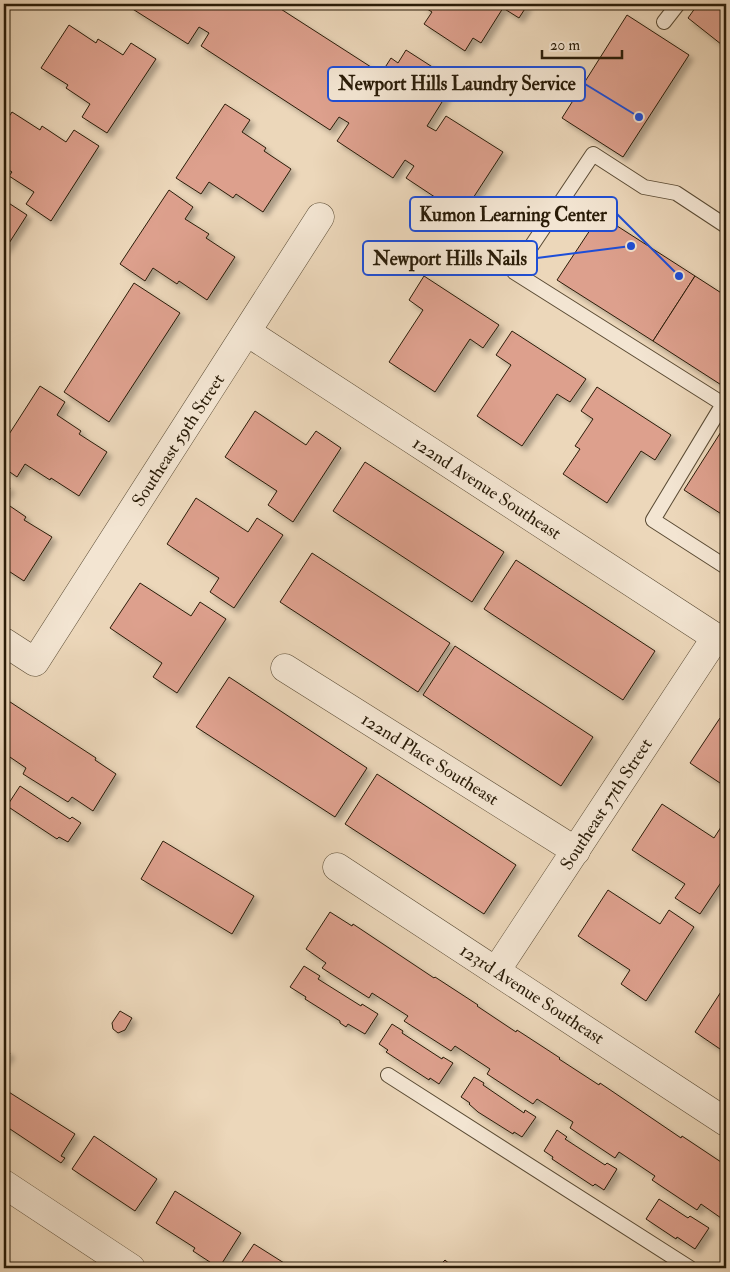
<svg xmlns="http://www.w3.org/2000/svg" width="730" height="1272" viewBox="0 0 730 1272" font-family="'IM FELL Double Pica',serif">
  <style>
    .building { fill: #dda08d; stroke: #2a1c08; filter: url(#shadow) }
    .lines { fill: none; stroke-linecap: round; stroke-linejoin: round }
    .service-casing { stroke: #5a4b34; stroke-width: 16 }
    .minor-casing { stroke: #5a4b34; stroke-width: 29 }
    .service { stroke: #f3e5d2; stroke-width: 14 }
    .minor { stroke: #f3e5d2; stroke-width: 28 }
    .labels { text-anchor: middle; stroke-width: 4.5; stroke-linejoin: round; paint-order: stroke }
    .street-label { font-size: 18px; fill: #2a1c08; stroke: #f3e5d2 }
    .leader { fill: none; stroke: #1d4ed8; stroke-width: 2 }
    .callout-dot { fill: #1d4ed8; stroke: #f3e5d2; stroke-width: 2 }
    .callout { fill: #f3e5d2; stroke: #1d4ed8; stroke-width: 2 }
    .callout-label { font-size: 19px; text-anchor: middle; font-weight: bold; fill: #2a1c08 }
  </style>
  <defs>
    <filter id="shadow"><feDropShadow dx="4.5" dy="4.5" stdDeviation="2.5" flood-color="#0004"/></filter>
  </defs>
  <rect width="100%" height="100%" fill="#ecd7ba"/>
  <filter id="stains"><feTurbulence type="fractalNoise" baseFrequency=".004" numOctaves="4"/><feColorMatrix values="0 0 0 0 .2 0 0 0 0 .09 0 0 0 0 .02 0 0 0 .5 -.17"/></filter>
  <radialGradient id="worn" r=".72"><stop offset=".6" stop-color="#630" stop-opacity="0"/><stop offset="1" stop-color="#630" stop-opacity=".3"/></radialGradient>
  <g class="building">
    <polygon points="134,4 219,4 225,7 227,4 273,4 371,67 355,93 365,99 391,58 398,63 406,50 448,77 440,89 447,94 427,126 436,131 446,116 503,152 462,215 406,178 414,166 405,160 393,178 337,141 349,123 339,117 330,130 201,46 209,33 199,27 188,44 131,8"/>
    <polygon points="426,4 528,4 519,18 503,8 481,43 473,38 465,51 424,24 432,12 424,7"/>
    <polygon points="698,4 726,4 726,48 688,18"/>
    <polygon points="627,15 689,55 623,157 562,118"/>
    <polygon points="69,25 96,43 98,39 123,55 131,43 156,59 107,133 82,117 90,104 66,88 68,85 41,68"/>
    <polygon points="225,104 250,120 242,132 266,148 264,151 291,169 263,212 236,194 233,198 209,182 201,194 176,178"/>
    <polygon points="12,112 40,130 42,126 66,142 74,130 99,146 51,221 26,204 34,192 9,176 12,172 4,167 4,124"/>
    <polygon points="169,190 193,207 185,219 209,234 206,238 235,257 207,300 179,281 177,284 153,268 145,281 120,264"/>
    <polygon points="4,200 27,215 4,251"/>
    <polygon points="600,215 695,276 653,341 557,280"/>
    <polygon points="424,276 499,325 483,348 470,339 435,392 389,362 423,310 409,300"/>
    <polygon points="695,276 726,296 726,388 653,341"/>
    <polygon points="134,283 180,313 109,422 64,392"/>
    <polygon points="512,331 586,379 570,402 557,394 522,446 477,416 511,365 496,355"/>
    <polygon points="40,386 65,402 57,415 81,431 79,434 107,452 79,496 51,478 50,480 25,464 17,477 4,468 4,442"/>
    <polygon points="597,387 671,435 655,460 641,451 607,503 563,474 580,449 575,446 593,419 581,411"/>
    <polygon points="255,411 306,445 316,431 341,448 293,522 268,505 277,491 225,457"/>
    <polygon points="726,424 726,517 684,490"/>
    <polygon points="365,462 504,552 472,602 333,511"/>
    <polygon points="4,484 10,488 4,498"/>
    <polygon points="196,498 248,532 257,518 283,535 234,608 210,592 219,578 167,544"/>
    <polygon points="4,502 26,517 24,520 52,537 24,581 4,568"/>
    <polygon points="312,553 450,643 418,692 280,602"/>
    <polygon points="516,560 655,651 623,700 484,609"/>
    <polygon points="140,583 191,616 200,602 226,619 177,693 153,677 162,663 110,628"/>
    <polygon points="455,646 593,737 561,786 423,695"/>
    <polygon points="229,677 367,768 335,817 196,727"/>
    <polygon points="4,698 96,758 95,760 116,774 93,811 72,797 68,802 23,774 26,768 4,753"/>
    <polygon points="720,718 726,722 726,787 690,763"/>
    <polygon points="377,774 516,865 484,914 345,824"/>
    <polygon points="20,786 70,819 72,817 81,823 68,842 59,837 57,839 7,806"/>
    <polygon points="662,804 714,838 723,824 726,826 726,875 700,914 675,898 685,884 632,850"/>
    <polygon points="163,841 254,896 232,934 141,879"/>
    <polygon points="608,890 660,924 669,910 694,927 646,1001 621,984 630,970 578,936"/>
    <polygon points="330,912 352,926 353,924 434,978 435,977 478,1005 477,1006 516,1032 517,1030 560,1058 559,1059 599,1085 600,1083 681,1138 682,1136 724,1164 724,1165 726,1167 726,1210 721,1218 701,1204 697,1210 652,1180 655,1176 619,1152 615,1158 570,1128 573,1122 537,1099 533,1104 487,1074 490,1069 455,1046 451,1051 404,1021 408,1016 372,993 369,998 322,968 326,963 306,949"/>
    <polygon points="304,966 320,976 318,979 361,1006 362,1004 378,1014 365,1034 348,1024 346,1027 340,1023 340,1021 305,999 306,997 290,987"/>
    <polygon points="726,984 726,1040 720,1049 695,1032"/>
    <polygon points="120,1011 132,1018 125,1030 118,1033 113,1029 112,1023"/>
    <polygon points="392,1024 403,1031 402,1033 442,1059 443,1057 453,1063 439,1084 430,1078 429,1080 386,1052 388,1050 379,1044"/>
    <polygon points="4,1049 10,1053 4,1063"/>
    <polygon points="474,1077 484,1083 483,1085 524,1113 525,1110 536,1117 522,1137 514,1132 513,1134 478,1112 469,1104 470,1103 461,1097"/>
    <polygon points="4,1089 75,1134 61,1156 65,1158 61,1163 4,1125"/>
    <polygon points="557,1130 567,1137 565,1139 605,1165 607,1163 617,1169 604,1190 595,1184 593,1186 552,1159 553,1157 544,1151"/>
    <polygon points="94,1136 157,1179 135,1211 72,1169"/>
    <polygon points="175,1191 241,1233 219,1268 193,1251 195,1248 156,1223"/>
    <polygon points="659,1199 688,1218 690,1216 709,1228 695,1249 677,1237 676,1239 646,1219"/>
    <polygon points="254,1244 292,1268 238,1268"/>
    <polygon points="4,1258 6,1260 5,1261 16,1268 4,1268"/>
    <polygon points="445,1260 452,1266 450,1268 437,1268"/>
  </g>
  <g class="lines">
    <g class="service-casing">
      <g id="service">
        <polyline points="664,22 678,4"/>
        <polyline points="726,226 676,193 644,187 593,154 514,272 723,404 653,520 726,567"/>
        <polyline points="388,1075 690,1268"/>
      </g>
    </g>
    <g class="minor-casing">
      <g id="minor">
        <polyline points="247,332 726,644"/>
        <polyline points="4,642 35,662 320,217"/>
        <polyline points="285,668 576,851"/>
        <polyline points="337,867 726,1122"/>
        <polyline points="496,971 716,637"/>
        <polyline points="4,1184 131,1268"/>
      </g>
    </g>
    <use href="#service" class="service"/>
    <use href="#minor" class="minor"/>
  </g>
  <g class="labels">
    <g class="street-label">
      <text transform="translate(178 440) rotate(-57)" y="6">Southeast 59th Street</text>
      <text transform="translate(487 488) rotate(33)" y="6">122nd Avenue Southeast</text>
      <text transform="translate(430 759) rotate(32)" y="6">122nd Place Southeast</text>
      <text transform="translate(606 804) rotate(-57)" y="6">Southeast 57th Street</text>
      <text transform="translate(532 994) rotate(33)" y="6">123rd Avenue Southeast</text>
    </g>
  </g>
  <path class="leader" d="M639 117L585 84M679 276L617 214M631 246L537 258"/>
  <g class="callout-dot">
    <circle cx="639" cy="117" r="5"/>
    <circle cx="679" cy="276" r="5"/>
    <circle cx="631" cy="246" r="5"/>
  </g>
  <g class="callout">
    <rect x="328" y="67" width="257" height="34" rx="5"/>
    <rect x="410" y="197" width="207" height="34" rx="5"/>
    <rect x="363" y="241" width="174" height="34" rx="5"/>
  </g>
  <g class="callout-label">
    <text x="457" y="90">Newport Hills Laundry Service</text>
    <text x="513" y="221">Kumon Learning Center</text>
    <text x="450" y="265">Newport Hills Nails</text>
  </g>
  <rect width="730" height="1272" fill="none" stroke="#ecd7ba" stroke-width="20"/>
  <rect x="5" y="5" width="720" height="1262" fill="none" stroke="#2a1c08" stroke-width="2.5"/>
  <rect x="10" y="10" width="710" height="1252" fill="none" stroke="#2a1c08"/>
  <path d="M542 50v8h80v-8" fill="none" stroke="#2a1c08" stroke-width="2.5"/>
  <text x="550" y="50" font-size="15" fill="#2a1c08" stroke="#f3e5d2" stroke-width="4" paint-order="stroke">20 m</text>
  <rect width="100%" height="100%" filter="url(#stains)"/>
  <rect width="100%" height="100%" fill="url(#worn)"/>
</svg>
